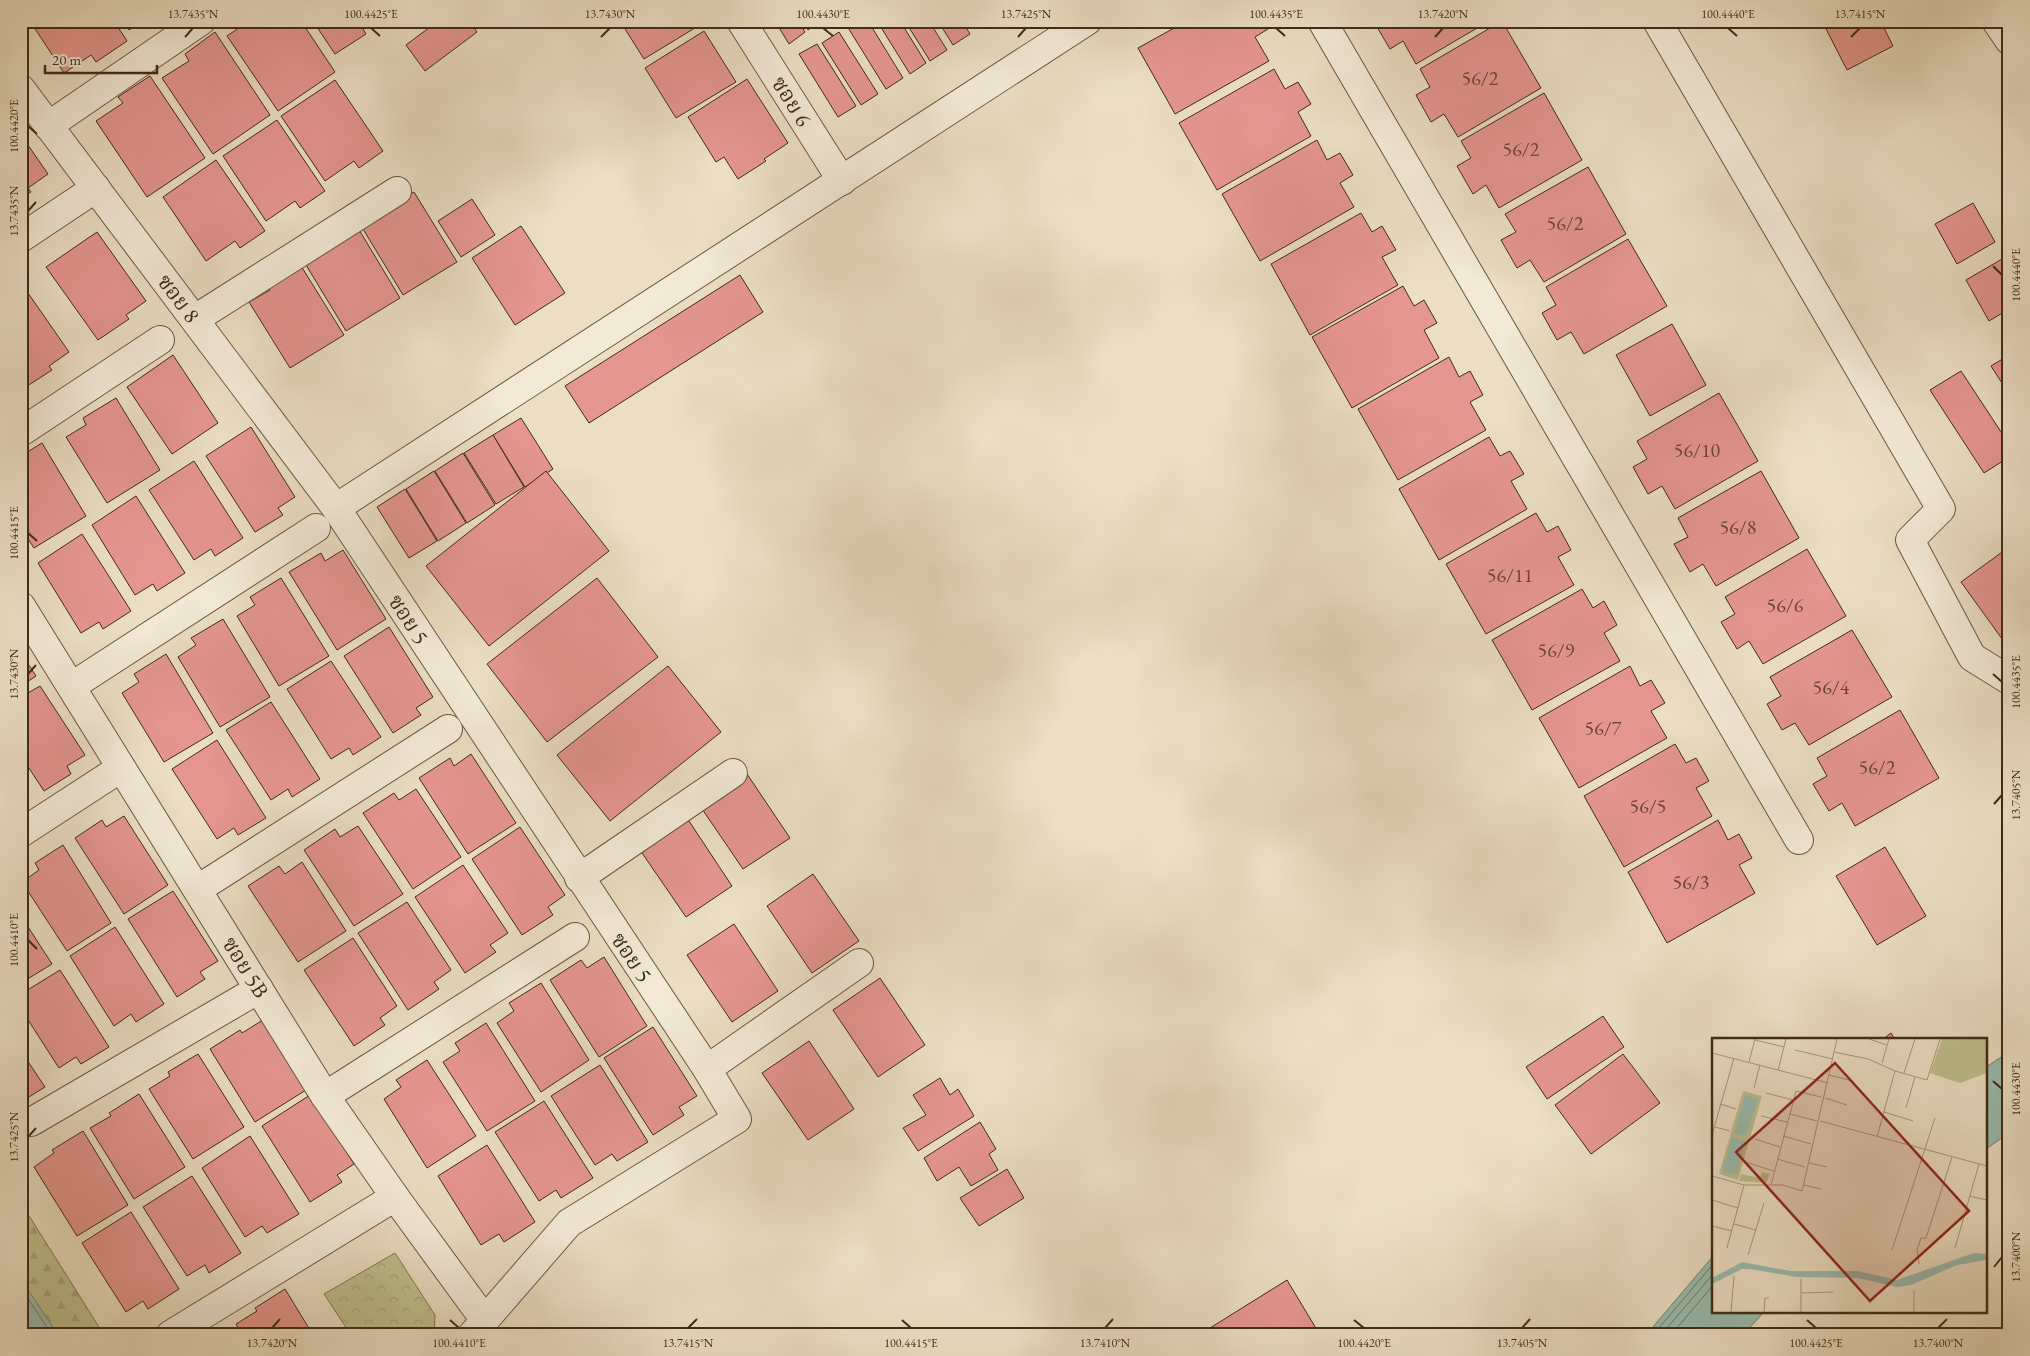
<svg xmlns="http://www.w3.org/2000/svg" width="2030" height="1356" viewBox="0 0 2030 1356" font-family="'EB Garamond','Noto Serif Thai',serif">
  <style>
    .forest { fill: url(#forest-firs); stroke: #807552 }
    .park { fill: url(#park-crowns); stroke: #807552 }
    .water { fill: #99bcaf; stroke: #768271 }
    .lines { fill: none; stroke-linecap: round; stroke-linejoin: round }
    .shore { stroke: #6d7462; stroke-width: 1 }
    .building { fill: #e5968f; stroke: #412b15 }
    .minor-casing { stroke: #6c5840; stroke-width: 30 }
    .minor { stroke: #f2ead7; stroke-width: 28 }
    .ticks { fill: none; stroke: #412b15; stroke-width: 2 }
    .labels { text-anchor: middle; stroke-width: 4; stroke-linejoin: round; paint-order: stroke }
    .number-label { font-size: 20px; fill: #6a4634 }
    .street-label { font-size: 22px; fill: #412b15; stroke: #f2ead7 }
    .inset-road { fill: none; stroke: #a7967d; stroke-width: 1 }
    .view { fill: #8f2418; fill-opacity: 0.15; stroke: #8f2418; stroke-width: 2.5 }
    .inset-edge { fill: none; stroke: #412b15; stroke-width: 2.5 }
    .neatline { fill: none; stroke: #412b15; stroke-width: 2 }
    .ticks-label { font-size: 12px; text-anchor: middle; fill: #412b15 }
  </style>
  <defs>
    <pattern id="forest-firs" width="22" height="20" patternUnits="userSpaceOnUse" patternTransform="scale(1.25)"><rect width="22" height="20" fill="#bebf8e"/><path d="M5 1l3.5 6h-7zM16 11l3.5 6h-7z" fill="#a4a47a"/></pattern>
    <pattern id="park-crowns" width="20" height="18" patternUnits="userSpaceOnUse" patternTransform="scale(1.25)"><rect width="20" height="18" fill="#bebf8e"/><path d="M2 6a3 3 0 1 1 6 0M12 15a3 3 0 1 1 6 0" fill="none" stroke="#a4a47a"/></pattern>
  </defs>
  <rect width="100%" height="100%" fill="#ebdec2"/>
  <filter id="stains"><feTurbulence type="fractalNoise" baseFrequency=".004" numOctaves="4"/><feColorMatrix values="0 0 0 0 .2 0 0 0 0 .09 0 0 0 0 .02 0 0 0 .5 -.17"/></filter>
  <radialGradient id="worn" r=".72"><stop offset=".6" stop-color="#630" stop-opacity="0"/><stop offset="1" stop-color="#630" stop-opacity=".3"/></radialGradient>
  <polygon class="forest" points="21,1203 104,1335 21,1335"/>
  <polygon class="park" points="395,1253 435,1315 434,1335 351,1335 324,1294"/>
  <g class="water">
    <polygon points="2009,1052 2009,1133 1986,1149 1986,1067"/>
    <polygon points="1714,1255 1714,1312 1764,1312 1743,1335 1646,1335"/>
    <polygon points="21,1279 58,1335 21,1335"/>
  </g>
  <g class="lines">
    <g class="shore">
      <polyline points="21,1288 52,1335"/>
      <polyline points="1653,1335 1714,1263"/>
      <polyline points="1661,1335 1714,1273"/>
      <polyline points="1671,1335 1714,1284"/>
    </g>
  </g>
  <g class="building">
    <polygon points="30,21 114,21 127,41 96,62 91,55 64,73"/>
    <polygon points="124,21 142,21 129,30"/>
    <polygon points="249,21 301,21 335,72 278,111 227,36"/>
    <polygon points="313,21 358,21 366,34 335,54"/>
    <polygon points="438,21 469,21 477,32 425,71 406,45"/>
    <polygon points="620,21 702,21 703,23 644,59"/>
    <polygon points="775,21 798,21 805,32 789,44"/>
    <polygon points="803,21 821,21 808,30"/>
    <polygon points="855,21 868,21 903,78 886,89 847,26"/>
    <polygon points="877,21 900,21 926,63 910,74"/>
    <polygon points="905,21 929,21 947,50 930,61"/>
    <polygon points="938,21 962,21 970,34 953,45"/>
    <polygon points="978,21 993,21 982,28"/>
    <polygon points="1173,21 1263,21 1268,29 1255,37 1269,61 1175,114 1138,48 1176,27"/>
    <polygon points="1375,21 1489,21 1416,64 1403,41 1390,49 1374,22"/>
    <polygon points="1502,21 1541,88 1458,137 1444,114 1431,122 1416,95 1430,87 1420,69"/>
    <polygon points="1822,21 1870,21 1874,28 1882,24 1893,46 1847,70"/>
    <polygon points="704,31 736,82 676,118 645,68"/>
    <polygon points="215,32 270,115 213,154 162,78 189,61 185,54"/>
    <polygon points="839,32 878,94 861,105 822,43"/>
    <polygon points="817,44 856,106 838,117 799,54"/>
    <polygon points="1274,69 1285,89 1298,82 1311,104 1298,112 1311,136 1217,190 1179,123"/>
    <polygon points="150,76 205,158 147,197 96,121 123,103 118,97"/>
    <polygon points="747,79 788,143 764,159 766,161 738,179 724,157 716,162 688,117"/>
    <polygon points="335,80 383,151 359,168 354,161 325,181 281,116"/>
    <polygon points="1544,93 1582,160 1499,208 1486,185 1473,194 1457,166 1471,158 1461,141"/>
    <polygon points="277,120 325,191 300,208 295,201 266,221 223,156"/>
    <polygon points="21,135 48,174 28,188 31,192 21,199"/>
    <polygon points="1317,140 1327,160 1340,153 1353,175 1340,183 1354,207 1260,261 1222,194"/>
    <polygon points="216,160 265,231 240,248 235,241 206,261 163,197"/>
    <polygon points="1588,167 1626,234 1544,282 1530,260 1517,268 1501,240 1516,232 1505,214"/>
    <polygon points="414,192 457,262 403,295 363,229 380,213"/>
    <polygon points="472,199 495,235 461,257 438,221"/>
    <polygon points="1973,203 1995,242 1957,264 1935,224"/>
    <polygon points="1361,213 1372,232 1382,226 1396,250 1382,257 1398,285 1310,335 1271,264"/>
    <polygon points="521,226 565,293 515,325 472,258"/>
    <polygon points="358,228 400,298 346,331 306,265"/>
    <polygon points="97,232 146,301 126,315 129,319 98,340 46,267"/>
    <polygon points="1628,239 1667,306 1584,354 1571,332 1557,340 1542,313 1556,305 1546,287"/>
    <polygon points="2009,255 2009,309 1989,321 1966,280"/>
    <polygon points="301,266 344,335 290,368 249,302 270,290 268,286"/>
    <polygon points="740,275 763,312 589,423 565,386"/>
    <polygon points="21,283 69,352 49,366 52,370 21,390"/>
    <polygon points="1403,286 1414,306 1424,300 1437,323 1424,330 1439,358 1352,408 1312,337"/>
    <polygon points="1672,324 1706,385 1650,416 1616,355"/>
    <polygon points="173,355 218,423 172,454 127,387"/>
    <polygon points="2009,355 2009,394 1991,366"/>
    <polygon points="1449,357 1459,377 1470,371 1483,395 1470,402 1486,430 1398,480 1358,409"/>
    <polygon points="1961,371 2009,444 2009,457 1984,473 1930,390"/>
    <polygon points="1719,393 1758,461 1675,509 1662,486 1648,494 1633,467 1647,459 1637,441"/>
    <polygon points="116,398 160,470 107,503 66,437 86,425 83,418"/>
    <polygon points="521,418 553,469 525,487 493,435"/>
    <polygon points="251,427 295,497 278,508 283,515 255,532 206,456"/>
    <polygon points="493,435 524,487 496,504 464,453"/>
    <polygon points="1489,437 1500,456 1510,451 1524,474 1511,481 1527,509 1439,560 1399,489"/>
    <polygon points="42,443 86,516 34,548 21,528 21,456"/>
    <polygon points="463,453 495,505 467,523 435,471"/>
    <polygon points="194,461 243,538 215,556 211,549 194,560 149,490"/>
    <polygon points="434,471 466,523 438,541 406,489"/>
    <polygon points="546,471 609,551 489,646 426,566"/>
    <polygon points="1761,471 1799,538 1716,586 1703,564 1690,572 1674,544 1688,537 1678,518"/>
    <polygon points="405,489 437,541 409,558 377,507"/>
    <polygon points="136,496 185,573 157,591 153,584 135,595 92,525"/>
    <polygon points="1536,513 1547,532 1558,526 1571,550 1558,557 1574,585 1486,634 1446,564"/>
    <polygon points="82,534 131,611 103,629 99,622 81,633 38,563"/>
    <polygon points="2009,547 2009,640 2005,643 1961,582"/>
    <polygon points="1807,549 1846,616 1763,664 1749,641 1737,649 1721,622 1735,614 1725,597"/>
    <polygon points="343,550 386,619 337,650 289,572 321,553 325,561"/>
    <polygon points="281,578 329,656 279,686 237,616 255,605 250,597"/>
    <polygon points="597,578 658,657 547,742 487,664"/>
    <polygon points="1582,589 1593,608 1604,601 1617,625 1604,633 1620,661 1532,710 1492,640"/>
    <polygon points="223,619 270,697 220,727 178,657 196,645 191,638"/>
    <polygon points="389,627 433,697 416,708 421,715 393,733 344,656"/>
    <polygon points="1852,630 1892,697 1809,745 1795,723 1782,730 1767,704 1781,696 1770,677"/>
    <polygon points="21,653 36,676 21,686"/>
    <polygon points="166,654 213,733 164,762 122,693 139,682 134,674"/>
    <polygon points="331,661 381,737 353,755 349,748 331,759 287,689"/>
    <polygon points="668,666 721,732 610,821 557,755"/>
    <polygon points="1630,666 1640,686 1651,680 1665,703 1651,711 1667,738 1579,788 1539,718"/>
    <polygon points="40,686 85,755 67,766 71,774 44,791 21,756 21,697"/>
    <polygon points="271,702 320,779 292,797 288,789 271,800 226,730"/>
    <polygon points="1900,710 1939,778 1855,826 1842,803 1829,811 1813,784 1827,776 1817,758"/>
    <polygon points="217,740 266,818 238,835 234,828 217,839 172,769"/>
    <polygon points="1675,744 1686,763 1696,758 1709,781 1696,788 1712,816 1624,867 1584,796"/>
    <polygon points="471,754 516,823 468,854 419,778 450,758 454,766"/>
    <polygon points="745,771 790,838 743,869 698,803"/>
    <polygon points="416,789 461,857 413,889 363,813 394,793 399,800"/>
    <polygon points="21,791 29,803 21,808"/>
    <polygon points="124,816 168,885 124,914 75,838 102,820 106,827"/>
    <polygon points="687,818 732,886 686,917 640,850"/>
    <polygon points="1718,820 1728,840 1739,834 1752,858 1739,865 1755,893 1667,943 1628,872"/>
    <polygon points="358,826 403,894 354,926 304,850 335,829 340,837"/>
    <polygon points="520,827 565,895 548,907 553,915 522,935 472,859"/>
    <polygon points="63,845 111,923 67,951 22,882 39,870 35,863"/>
    <polygon points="1885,847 1926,916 1877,945 1836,876"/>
    <polygon points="302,862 346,931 298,962 248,886 279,866 285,874"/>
    <polygon points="463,865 508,933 490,945 496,952 465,973 415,897"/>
    <polygon points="813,874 859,941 812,973 767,906"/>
    <polygon points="173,891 218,961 200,972 205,979 177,997 128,919"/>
    <polygon points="407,902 451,970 434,982 439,989 408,1010 358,933"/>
    <polygon points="21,916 52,964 21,983"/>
    <polygon points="734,924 778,991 732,1022 687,955"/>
    <polygon points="115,927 164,1004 136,1022 131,1014 114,1026 70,956"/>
    <polygon points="353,938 397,1006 380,1018 385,1025 354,1046 304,970"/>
    <polygon points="604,957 647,1026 599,1057 550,980 581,960 587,968"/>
    <polygon points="60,970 109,1047 81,1064 76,1057 59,1068 21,1009 21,994"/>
    <polygon points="880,978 925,1045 878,1077 833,1010"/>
    <polygon points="541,983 589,1060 541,1092 497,1023 514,1011 509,1003"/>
    <polygon points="1603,1016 1624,1047 1547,1099 1526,1067"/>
    <polygon points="263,1020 306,1090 255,1122 210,1049 240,1030 242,1033"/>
    <polygon points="486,1023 535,1101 487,1131 443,1062 460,1051 455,1043"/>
    <polygon points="653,1027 697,1096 679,1107 684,1115 653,1135 604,1058"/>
    <polygon points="1891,1033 1895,1040 1882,1040"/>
    <polygon points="809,1041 854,1109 808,1140 762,1073"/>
    <polygon points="21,1051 45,1087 21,1102"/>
    <polygon points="198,1054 244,1127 193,1159 149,1089 170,1076 168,1072"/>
    <polygon points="1623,1054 1660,1103 1591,1154 1555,1105"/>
    <polygon points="427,1060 476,1136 427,1168 384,1099 401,1087 396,1080"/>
    <polygon points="600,1065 648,1142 617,1161 612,1154 595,1165 551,1096"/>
    <polygon points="940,1078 950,1095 958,1089 974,1116 918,1151 903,1128 926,1115 913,1095"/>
    <polygon points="139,1094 185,1167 134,1199 90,1128 111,1116 109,1113"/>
    <polygon points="310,1095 354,1164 337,1175 342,1182 310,1202 262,1126"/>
    <polygon points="544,1101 593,1178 561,1198 556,1190 539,1201 495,1132"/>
    <polygon points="980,1122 996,1149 989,1154 998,1170 971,1186 959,1167 937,1181 924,1158"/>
    <polygon points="83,1131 128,1205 77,1236 34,1167 54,1153 52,1150"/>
    <polygon points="250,1136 299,1214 267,1233 262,1226 245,1237 202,1168"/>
    <polygon points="487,1145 535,1222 504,1242 499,1234 481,1245 438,1176"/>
    <polygon points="1007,1169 1024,1198 979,1226 960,1198"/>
    <polygon points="192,1176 241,1253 209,1273 205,1265 187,1276 143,1207"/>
    <polygon points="131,1212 179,1289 148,1309 143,1301 126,1312 82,1243"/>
    <polygon points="1287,1280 1320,1335 1202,1335 1202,1333"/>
    <polygon points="285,1289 313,1335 242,1335 236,1324 257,1311 255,1308"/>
  </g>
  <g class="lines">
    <g class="minor-casing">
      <g id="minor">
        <polyline points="741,21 842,181"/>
        <polyline points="1322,21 1799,840"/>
        <polyline points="1657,21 1941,509 1910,540 1972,657 2009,680"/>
        <polyline points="1996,21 2009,40"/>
        <polyline points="21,89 336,508 707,1069 737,1119 569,1223 472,1335"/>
        <polyline points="48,126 201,21"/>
        <polyline points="21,238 96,188"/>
        <polyline points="195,319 397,191"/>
        <polyline points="21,432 160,340"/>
        <polyline points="336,508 1087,21"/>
        <polyline points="21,606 325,1096 395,1197 484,1319"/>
        <polyline points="72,686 316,528"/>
        <polyline points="21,833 121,768"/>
        <polyline points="579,878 733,773"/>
        <polyline points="198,889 448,729"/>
        <polyline points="707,1069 859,963"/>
        <polyline points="325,1096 575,937"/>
        <polyline points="31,1122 259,989"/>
        <polyline points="170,1335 395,1197"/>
      </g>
    </g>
    <use href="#minor" class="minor"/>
  </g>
  <path class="ticks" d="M371,28L380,36M823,28L833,36M1276,28L1285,36M1728,28L1737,36M185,37L193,28M601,37L610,28M1018,37L1026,28M1435,37L1443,28M1851,37L1860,28M28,126L37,134M28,211L36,202M1993,266L2002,275M28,533L37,541M28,674L36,665M1993,674L2002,682M1994,804L2002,795M28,940L37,949M1993,1081L2002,1089M28,1137L36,1128M1994,1267L2002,1257M450,1320L459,1328M902,1320L911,1328M1354,1320L1364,1328M1807,1320L1816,1328M272,1328L280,1319M688,1328L697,1319M1105,1328L1113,1319M1522,1328L1530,1319M1938,1328L1947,1319"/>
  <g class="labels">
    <g class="number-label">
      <text x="1480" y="85">56/2</text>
      <text x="1521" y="156">56/2</text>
      <text x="1565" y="230">56/2</text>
      <text x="1697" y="457">56/10</text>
      <text x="1738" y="534">56/8</text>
      <text x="1510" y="582">56/11</text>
      <text x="1785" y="612">56/6</text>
      <text x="1556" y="657">56/9</text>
      <text x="1831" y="694">56/4</text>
      <text x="1603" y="735">56/7</text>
      <text x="1877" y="774">56/2</text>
      <text x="1648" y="813">56/5</text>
      <text x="1691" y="889">56/3</text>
    </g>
    <g class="street-label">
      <text transform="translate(792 101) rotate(58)" y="8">ซอย 6</text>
      <text transform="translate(179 298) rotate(53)" y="8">ซอย 8</text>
      <text transform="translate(409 619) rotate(57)" y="8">ซอย 5</text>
      <text transform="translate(632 957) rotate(56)" y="8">ซอย 5</text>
      <text transform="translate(246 967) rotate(58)" y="8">ซอย 5B</text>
    </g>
  </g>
  <g transform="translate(1712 1038)">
    <rect width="275" height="275" fill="#ebdec2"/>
    <path d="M230,1H275V35L248,45L218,35Z" fill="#bebf8e"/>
    <path d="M31,53L50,58L26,142L7,136Z" fill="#bebf8e"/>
    <path d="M50,134L58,136L54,145L27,143L29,136L48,140Z" fill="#bebf8e"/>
    <path d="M33,57L46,61L34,98L22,95ZM20,99L33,103L25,136L10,134ZM262,215L275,216V222L245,227L199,247L185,249L146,240L84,239L38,231H30L0,246V240L30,224L78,233H145L185,242Z" fill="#99bcaf"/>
    <path class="inset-road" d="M157,1L175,7M43,2L72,9M83,12L121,21M122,14L156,21L183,33L215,42L228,1M0,15L116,45M37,24L43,1M170,25L177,1M66,32L74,1M192,35L203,1M117,37L141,43M42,50L48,27M54,55L81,62M113,60L135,67M8,66L24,71M194,70L203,39M172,74L201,83M78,76L105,83M49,78L75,84M108,83L275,128M3,89L18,93M0,97L22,20M71,98L99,106M165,99L183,33M43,101L68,109M65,121L93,129M33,124L62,133M97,125L115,129M0,138L32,147H71L90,153L125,1M59,147L84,53L109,59M92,147L109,151M257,158L275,162M0,162L26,170M22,186L44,192M0,188L20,193M15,210L32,147M243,210L267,126M180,212L223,80M36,217L52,165M207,226L205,212L209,200H214L240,119M89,241V274M202,252V274M89,255L121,254M19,274L22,238M52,274L53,260H57"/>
    <path class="view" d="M123,25L257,173L158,263L24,114Z"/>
    <rect width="275" height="275" class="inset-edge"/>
  </g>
  <rect width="2030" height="1356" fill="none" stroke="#ebdec2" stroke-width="55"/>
  <path d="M45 65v8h112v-8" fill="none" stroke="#412b15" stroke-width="2.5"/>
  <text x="52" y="65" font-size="15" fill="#412b15" stroke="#f2ead7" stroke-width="4" paint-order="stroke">20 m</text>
  <rect x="28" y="28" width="1974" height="1300" class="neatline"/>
  <g class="ticks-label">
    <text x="193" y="18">13.7435°N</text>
    <text x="371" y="18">100.4425°E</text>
    <text x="610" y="18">13.7430°N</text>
    <text x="823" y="18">100.4430°E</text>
    <text x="1026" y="18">13.7425°N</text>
    <text x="1276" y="18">100.4435°E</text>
    <text x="1443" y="18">13.7420°N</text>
    <text x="1728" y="18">100.4440°E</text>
    <text x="1860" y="18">13.7415°N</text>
    <text transform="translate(14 126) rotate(-90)" y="4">100.4420°E</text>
    <text transform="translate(14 211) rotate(-90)" y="4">13.7435°N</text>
    <text transform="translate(2016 275) rotate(-90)" y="4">100.4440°E</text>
    <text transform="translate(14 533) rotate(-90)" y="4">100.4415°E</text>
    <text transform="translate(14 674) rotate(-90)" y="4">13.7430°N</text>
    <text transform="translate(2016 682) rotate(-90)" y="4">100.4435°E</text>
    <text transform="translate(2016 795) rotate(-90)" y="4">13.7405°N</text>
    <text transform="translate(14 940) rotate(-90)" y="4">100.4410°E</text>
    <text transform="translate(2016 1089) rotate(-90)" y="4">100.4430°E</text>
    <text transform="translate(14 1137) rotate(-90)" y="4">13.7425°N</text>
    <text transform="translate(2016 1257) rotate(-90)" y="4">13.7400°N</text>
    <text x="272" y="1347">13.7420°N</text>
    <text x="459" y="1347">100.4410°E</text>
    <text x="688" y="1347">13.7415°N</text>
    <text x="911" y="1347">100.4415°E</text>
    <text x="1105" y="1347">13.7410°N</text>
    <text x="1364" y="1347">100.4420°E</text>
    <text x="1522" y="1347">13.7405°N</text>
    <text x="1816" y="1347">100.4425°E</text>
    <text x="1938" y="1347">13.7400°N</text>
  </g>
  <rect width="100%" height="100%" filter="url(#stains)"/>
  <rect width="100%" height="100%" fill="url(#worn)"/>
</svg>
